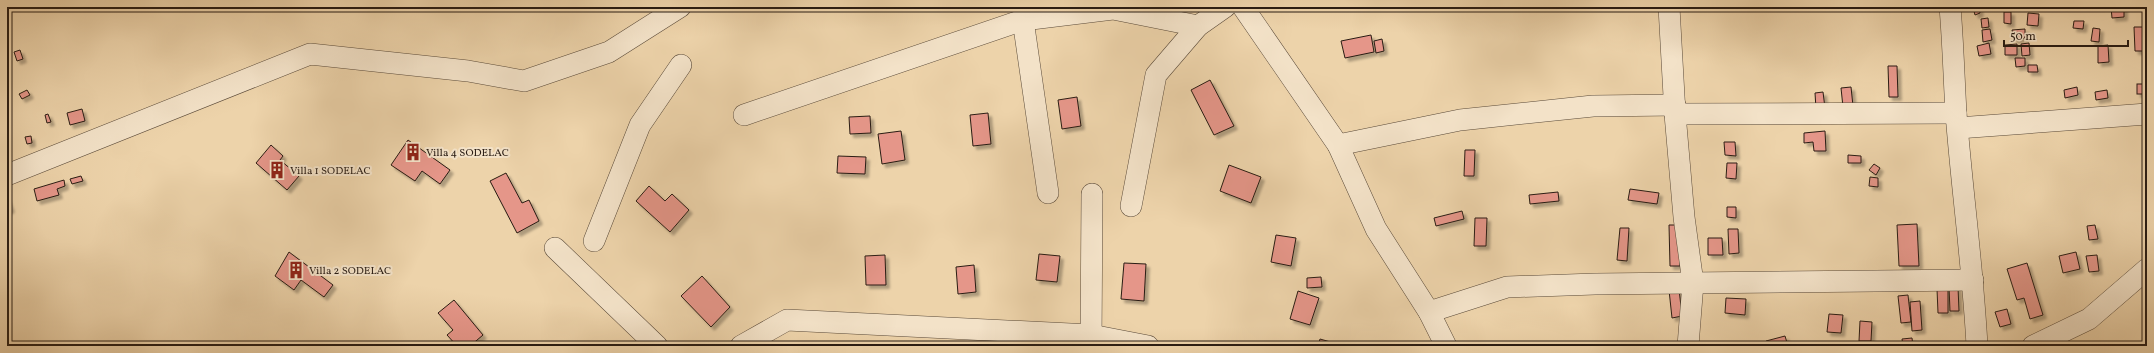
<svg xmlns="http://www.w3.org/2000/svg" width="2154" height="353" viewBox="0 0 2154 353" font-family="Vollkorn,serif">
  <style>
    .building { fill: #e59689; stroke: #291c13; filter: url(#shadow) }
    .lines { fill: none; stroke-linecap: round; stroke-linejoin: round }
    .minor-casing { stroke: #5a4a39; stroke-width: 22 }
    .minor { stroke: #f3e2c8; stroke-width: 21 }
    .labels { text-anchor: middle; stroke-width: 4; stroke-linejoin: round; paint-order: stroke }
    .poi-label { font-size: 11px; fill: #291c13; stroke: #f3e2c8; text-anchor: start }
  </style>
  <defs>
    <filter id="shadow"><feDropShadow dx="3.5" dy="3.5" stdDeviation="1" flood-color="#0004"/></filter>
  </defs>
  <rect width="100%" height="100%" fill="#edd3aa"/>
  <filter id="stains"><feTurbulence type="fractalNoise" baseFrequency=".005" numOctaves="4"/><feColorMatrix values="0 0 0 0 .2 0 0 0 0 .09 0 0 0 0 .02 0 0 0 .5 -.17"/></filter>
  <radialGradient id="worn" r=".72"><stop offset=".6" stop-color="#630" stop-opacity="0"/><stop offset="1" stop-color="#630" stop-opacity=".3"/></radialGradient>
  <g class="building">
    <polygon points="1973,7 1979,7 1980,13 1975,15"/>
    <polygon points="2111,7 2124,7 2124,17 2112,18"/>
    <polygon points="2004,12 2011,12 2011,24 2004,23"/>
    <polygon points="2028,13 2039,14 2038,26 2027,25"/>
    <polygon points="1988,18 1989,27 1982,28 1981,19"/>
    <polygon points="2074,21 2084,21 2083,29 2073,28"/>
    <polygon points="2134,27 2147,27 2147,51 2135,51"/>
    <polygon points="2093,28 2100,29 2099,42 2091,41"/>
    <polygon points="1990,29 1992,40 1983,42 1982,30"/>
    <polygon points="2025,29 2025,38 2014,40 2012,30"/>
    <polygon points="1371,35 1374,52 1345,58 1341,41"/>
    <polygon points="1382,39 1384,51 1376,53 1374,41"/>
    <polygon points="1989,43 1991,54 1979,56 1977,46"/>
    <polygon points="2029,43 2030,55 2022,56 2021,44"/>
    <polygon points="2017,44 2017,55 2005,55 2005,45"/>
    <polygon points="2108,45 2109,62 2098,63 2098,46"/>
    <polygon points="20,50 23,59 17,61 14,52"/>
    <polygon points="2015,58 2025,58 2025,66 2016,67"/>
    <polygon points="2028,65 2037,65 2038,72 2028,72"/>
    <polygon points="1888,66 1897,66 1898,97 1889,97"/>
    <polygon points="1210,80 1234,126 1214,135 1191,90"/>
    <rect x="2137" y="84" width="10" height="10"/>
    <polygon points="1851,87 1853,106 1843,107 1841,88"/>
    <polygon points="2077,87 2078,95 2065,98 2064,90"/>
    <polygon points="27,90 30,95 22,99 19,94"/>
    <polygon points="2107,90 2108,98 2096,100 2095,92"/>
    <polygon points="1823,92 1825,108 1816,109 1815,93"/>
    <polygon points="1077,97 1081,126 1062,129 1058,100"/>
    <polygon points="82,109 85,121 70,125 67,113"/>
    <polygon points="988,113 991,144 973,146 970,115"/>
    <polygon points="48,114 51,122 47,123 45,115"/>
    <polygon points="870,116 871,133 850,134 849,117"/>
    <polygon points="901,131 905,160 882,164 878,134"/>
    <polygon points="1825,131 1826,151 1814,151 1813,142 1804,143 1804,133"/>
    <polygon points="31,136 32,143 27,144 25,137"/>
    <polygon points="408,140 450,170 440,184 422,171 415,181 391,165"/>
    <polygon points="1724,142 1735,142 1736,156 1725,155"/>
    <polygon points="271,145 283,156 280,160 299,176 287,190 256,163"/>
    <polygon points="1465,150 1475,150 1474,176 1464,176"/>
    <polygon points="1848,155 1861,156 1861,163 1848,163"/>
    <polygon points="838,156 866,157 865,174 837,173"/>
    <polygon points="1727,163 1737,163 1736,179 1726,178"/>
    <polygon points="1874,164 1880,168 1876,175 1869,170"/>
    <polygon points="1229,165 1261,177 1251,203 1220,191"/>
    <polygon points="506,173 522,203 529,200 539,221 517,233 490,181"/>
    <polygon points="81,176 83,181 72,184 70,179"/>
    <polygon points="1870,177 1878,178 1878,187 1869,186"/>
    <polygon points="64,180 65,186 57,189 59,195 37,201 34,189"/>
    <polygon points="649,186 665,201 672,194 689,210 670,232 636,201"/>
    <polygon points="1630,189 1659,193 1657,204 1628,200"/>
    <polygon points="1558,192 1559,201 1530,204 1529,195"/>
    <polygon points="7,198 11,209 7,211"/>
    <polygon points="1727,207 1736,207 1736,218 1727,217"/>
    <polygon points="1462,211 1464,219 1436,226 1434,218"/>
    <polygon points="1475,218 1487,218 1486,246 1474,246"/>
    <polygon points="1917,224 1919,266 1899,266 1897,225"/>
    <polygon points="1669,225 1679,225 1680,266 1670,266"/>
    <polygon points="2095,225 2098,239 2089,240 2087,226"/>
    <polygon points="1620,228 1629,228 1627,261 1617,260"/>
    <polygon points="1728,229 1738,229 1739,253 1729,254"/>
    <polygon points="1276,235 1296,238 1291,266 1271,262"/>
    <polygon points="1708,238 1722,238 1723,255 1708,255"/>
    <polygon points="289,252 333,285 324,297 301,280 294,290 275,276"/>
    <polygon points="2076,252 2080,269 2063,273 2059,256"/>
    <polygon points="1039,254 1060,256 1057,282 1036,280"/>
    <polygon points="885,255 886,285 866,285 865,256"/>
    <polygon points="2097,255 2099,271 2089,272 2086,256"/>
    <polygon points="1124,263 1146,264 1144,301 1121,299"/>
    <polygon points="2027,263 2043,315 2030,319 2024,298 2017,300 2007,269"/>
    <polygon points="974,265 976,292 958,294 956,267"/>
    <polygon points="702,276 730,307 711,327 681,296"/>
    <polygon points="1321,277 1322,287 1307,288 1307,278"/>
    <polygon points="1949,287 1958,287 1959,311 1950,311"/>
    <polygon points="1948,288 1948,313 1938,313 1937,289"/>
    <polygon points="1679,289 1682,316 1672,318 1669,290"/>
    <polygon points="1298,291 1319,298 1310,325 1290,319"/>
    <polygon points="1908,295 1911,322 1901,323 1898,296"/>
    <polygon points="1726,298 1746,299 1745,315 1725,313"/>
    <polygon points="454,300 483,335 470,346 457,346 447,335 453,330 438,313"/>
    <polygon points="1920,301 1922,330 1912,331 1910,302"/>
    <polygon points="2007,309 2011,324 2000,327 1995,312"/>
    <polygon points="1829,314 1843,315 1841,333 1827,332"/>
    <polygon points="1860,321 1872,322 1871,341 1859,341"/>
    <polygon points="1785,336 1788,346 1768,346 1766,341"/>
    <polygon points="1912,338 1913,346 1903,346 1902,339"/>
    <polygon points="1320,339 1341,345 1340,346 1318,346"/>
    <polygon points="7,341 20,344 19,346 7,346"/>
  </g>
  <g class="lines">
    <g class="minor-casing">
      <g id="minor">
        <polyline points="1243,7 1338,145 1376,229 1429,312 1446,346"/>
        <polyline points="1669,7 1675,114 1684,217 1693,283 1688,346"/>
        <path d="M1950,7C1953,42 1954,78 1956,113C1962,191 1973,268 1977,346"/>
        <polyline points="1023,20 1048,193"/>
        <polyline points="1675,114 1956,113"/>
        <polyline points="744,115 1023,20 1113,9 1198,26"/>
        <polyline points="1958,128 2147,114"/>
        <polyline points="1338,145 1460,120 1593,106 1675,105"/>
        <polyline points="7,175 310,54 468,71 524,81 609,52 680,7"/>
        <polyline points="1131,206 1156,75 1198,26 1225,7"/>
        <polyline points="594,241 640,125 681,65"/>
        <polyline points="555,248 657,346"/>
        <polyline points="1429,312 1507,287 1595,284 1973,280"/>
        <polyline points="741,346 787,320 1091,335 1148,346"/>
        <polyline points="1091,346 1092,194"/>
        <polyline points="2033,346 2089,319 2147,269"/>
      </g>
    </g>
    <use href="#minor" class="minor"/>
  </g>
  <defs>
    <g id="building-bare" transform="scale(1.38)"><path d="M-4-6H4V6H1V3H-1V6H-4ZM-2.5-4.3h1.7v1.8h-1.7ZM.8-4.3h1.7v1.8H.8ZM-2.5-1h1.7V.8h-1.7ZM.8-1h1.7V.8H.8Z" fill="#8f2418" stroke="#f3e2c8" stroke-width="2.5" paint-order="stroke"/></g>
  </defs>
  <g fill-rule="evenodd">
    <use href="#building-bare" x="413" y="152"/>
    <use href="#building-bare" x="277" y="170"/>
    <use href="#building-bare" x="296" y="270"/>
  </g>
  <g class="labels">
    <g class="poi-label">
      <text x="426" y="156">Villa 4 SODELAC</text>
      <text x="290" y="174">Villa 1 SODELAC</text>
      <text x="309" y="274">Villa 2 SODELAC</text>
    </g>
  </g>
  <rect width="2154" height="353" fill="none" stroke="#edd3aa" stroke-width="24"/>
  <rect x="8" y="8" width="2138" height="337" fill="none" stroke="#291c13" stroke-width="2"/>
  <rect x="12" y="12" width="2130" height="329" fill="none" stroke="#291c13"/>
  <path d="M2004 40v6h124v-6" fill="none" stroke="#291c13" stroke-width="2"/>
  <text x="2010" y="40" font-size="12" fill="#291c13" stroke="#f3e2c8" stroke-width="3" paint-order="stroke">50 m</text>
  <rect width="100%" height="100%" filter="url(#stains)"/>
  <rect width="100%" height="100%" fill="url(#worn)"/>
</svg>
